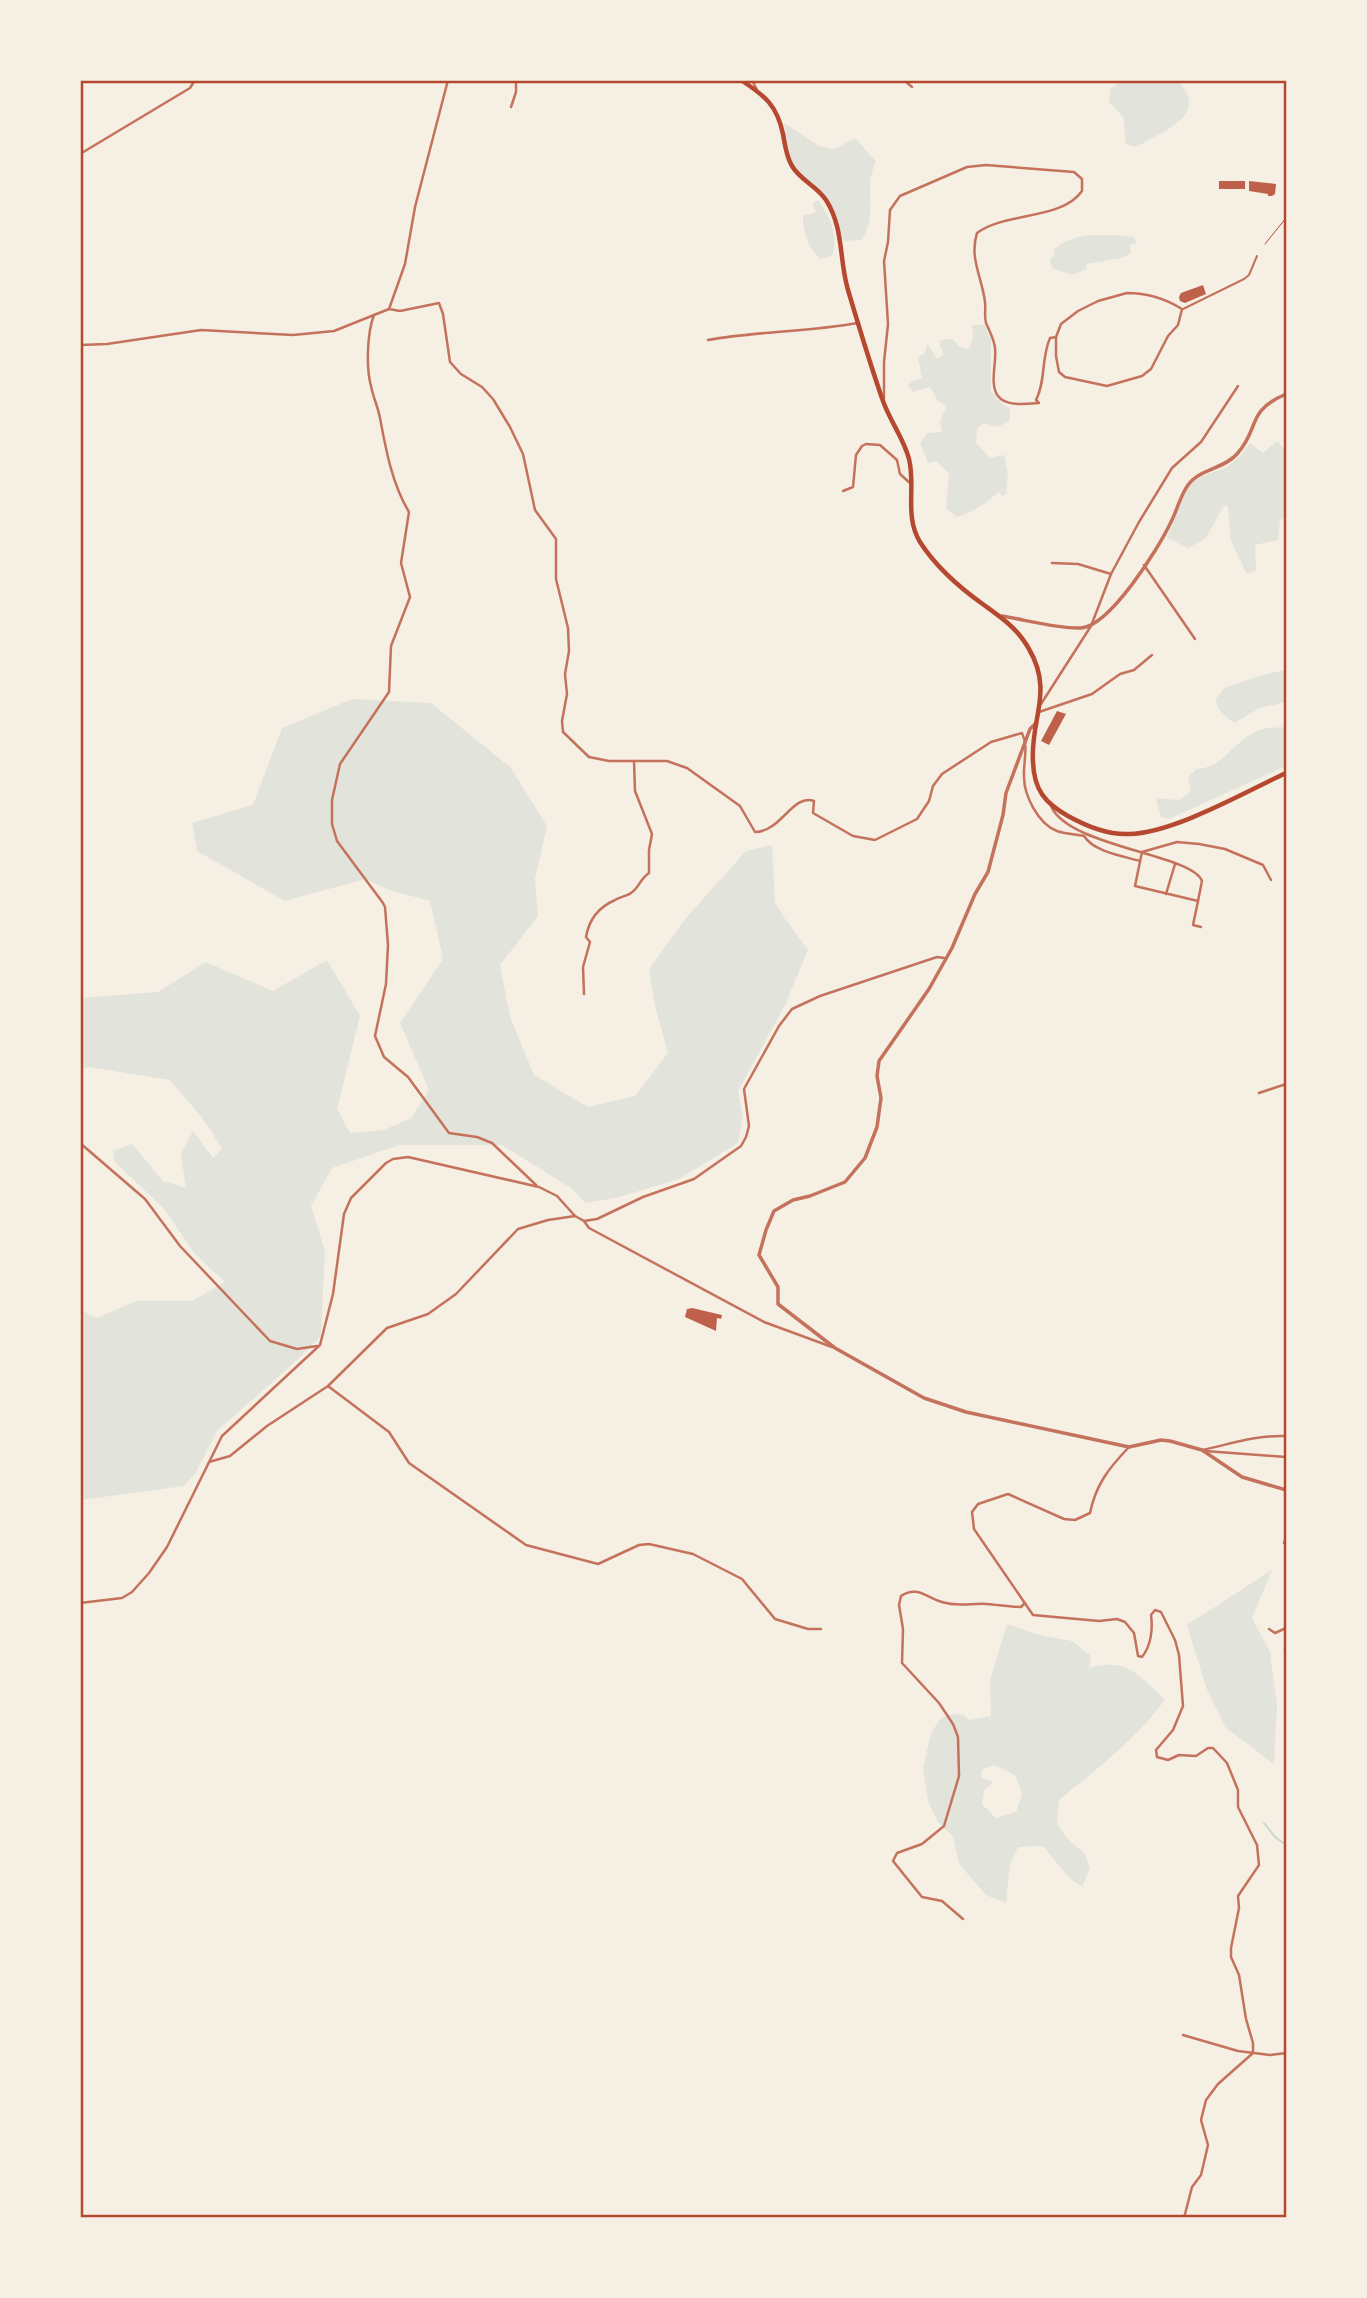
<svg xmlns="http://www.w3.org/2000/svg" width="1367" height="2298" viewBox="0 0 1367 2298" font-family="'IBM Plex Serif',serif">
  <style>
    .green { fill: #e2e4dc; fill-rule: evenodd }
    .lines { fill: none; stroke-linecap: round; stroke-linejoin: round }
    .stream { stroke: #c9d6d2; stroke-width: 2 }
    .building { fill: #bf614a }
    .path { stroke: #b5482f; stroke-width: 1 }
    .pedestrian { stroke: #c5725c; stroke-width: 2 }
    .minor { stroke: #c5725c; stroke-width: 2.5 }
    .tertiary { stroke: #c5725c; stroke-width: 3.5 }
    .primary { stroke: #b5482f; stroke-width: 4.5 }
    .neatline { fill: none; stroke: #b5482f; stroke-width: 2.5 }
  </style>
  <rect width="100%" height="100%" fill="#f6efe4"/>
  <g class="green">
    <path d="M1178,81C1211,115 1162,132 1136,147L1126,144L1123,117L1109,102L1110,89L1121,81Z"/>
    <path d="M784,123L819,146L834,149L855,138L876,162C862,188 879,212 862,240L843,241L835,213L823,194L799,175L788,154Z"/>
    <path d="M818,200C830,218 839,234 832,256L820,259C808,246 803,234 803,216L816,212L813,203Z"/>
    <path d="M1115,235L1134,237L1137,243L1129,245L1131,253L1122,258L1086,264L1087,269L1072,275L1052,268L1050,260L1055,253L1054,249C1073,234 1091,235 1115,235Z"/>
    <path d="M972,325H985L991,341V390L996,398L1010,409V420L998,427L984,423L977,429L976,443L990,458L1004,455L1008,475L1006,494L1003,496L998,492C986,504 973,512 957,517L946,508L949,474L937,461L928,463L920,443L928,433L942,432L940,421L947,406L938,401L930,387L913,392L908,385L913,381L922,378L918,357L925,353L927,343L937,359L944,354L939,345L940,340L952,339L960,347L969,349L973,337Z"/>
    <polygon points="1277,441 1286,451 1286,517 1280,520 1278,540 1255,545 1256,570 1247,574 1231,541 1228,507 1224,505 1206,538 1188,548 1167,538 1188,486 1198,478 1227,467 1240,456 1250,443 1263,453"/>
    <polygon points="1286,670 1286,702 1260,708 1234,723 1219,710 1215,700 1224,688 1262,675"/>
    <polygon points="352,699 431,703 511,768 547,826 535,879 538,916 500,965 510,1017 534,1075 588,1107 635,1096 668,1053 656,1010 649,969 685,919 746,851 772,845 775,902 783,916 808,950 784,1007 738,1091 743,1115 738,1143 679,1179 616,1198 585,1203 571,1188 502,1145 400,1145 332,1168 311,1206 325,1251 321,1336 297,1360 217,1431 195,1474 184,1486 81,1500 81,1310 97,1318 136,1301 192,1301 225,1282 195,1254 164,1209 115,1162 113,1151 132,1144 163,1181 186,1188 181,1154 193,1131 213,1158 222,1148 201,1116 170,1080 89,1067 81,1068 81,998 158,992 206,962 273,991 327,960 360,1016 337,1109 350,1133 384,1130 411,1118 429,1090 400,1023 443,959 430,901 389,890 365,879 285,901 197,851 192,823 253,805 282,728"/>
    <path d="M1286,727V766L1169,819L1161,817L1156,798L1179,800L1191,791L1188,778L1196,769C1220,769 1233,744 1253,733C1263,727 1275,728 1286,727Z"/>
    <polygon points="1272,1570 1252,1618 1270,1652 1277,1705 1274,1764 1225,1727 1206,1687 1187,1625"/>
    <path d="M1007,1624L1039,1635L1072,1641L1091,1656L1089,1668C1127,1657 1140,1676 1165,1700C1136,1739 1097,1769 1059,1800L1057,1824L1067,1838L1085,1854L1090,1868L1082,1887L1068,1877L1043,1846L1018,1847L1010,1864L1006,1903L986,1895L959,1864L953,1837L938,1822L928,1801L923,1768L931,1733L941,1718L953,1714L963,1715L969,1720L991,1716L990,1680ZM994,1765L1015,1775L1022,1794L1016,1812L996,1818L982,1804L984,1790L993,1782L981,1777L982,1770Z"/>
  </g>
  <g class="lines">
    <polyline class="stream" points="1264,1823 1275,1837 1286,1845"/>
  </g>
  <g class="building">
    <rect x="1219" y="181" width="26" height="8"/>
    <polygon points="1249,181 1276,184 1275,194 1272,196 1268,196 1268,194 1249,191"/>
    <polygon points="1203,285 1206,294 1185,303 1180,301 1179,297 1181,293"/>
    <polygon points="1057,711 1066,714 1049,745 1041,741"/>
    <polygon points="692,1308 722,1315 721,1319 717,1318 716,1331 685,1317 687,1309"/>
  </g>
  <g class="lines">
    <polyline class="path" points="1265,244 1286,218"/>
    <polyline class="pedestrian" points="1183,309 1244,279 1249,275 1257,256"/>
    <g class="minor">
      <path d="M448,80L415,207L405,264L389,309L400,311L439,303L443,314L450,362L461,374L482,387L493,399L510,427L523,454L535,510L556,539V579L568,628L569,651L565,674L567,694L562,721L563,732L589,757L609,761H667L687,768L740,806L755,832C781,832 793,793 814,801L813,813L853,836L875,840L917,819L929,801L933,786L942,774L991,742L1022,733C1029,747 1023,762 1024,777C1024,795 1038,824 1057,831C1065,834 1075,834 1084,836C1094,852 1123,856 1140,861"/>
      <polyline points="752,80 757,90"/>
      <polyline points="904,80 912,87"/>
      <polyline points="511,107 516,92 516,80"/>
      <polyline points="80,154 190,88 195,80"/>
      <polyline points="80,177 81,179"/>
      <path d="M1127,293C1146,293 1166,299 1182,309L1178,325L1168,336L1151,369L1142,376L1107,386L1065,377L1059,372L1056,356V337L1061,324L1078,311L1098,301Z"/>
      <path d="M374,315C367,333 366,368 371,386C373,397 378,407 380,418C386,450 392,484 409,512L401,563L410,597L391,646L389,692L340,764L332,800V824L337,841L383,903L385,907L388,945L386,984L375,1036L384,1057L408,1077L449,1133L477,1137L492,1143L536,1185"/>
      <path d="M708,340C758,331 808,332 858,323"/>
      <polyline points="80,345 107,344 201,330 293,335 334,331 389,309"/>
      <path d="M884,398V362L888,324L884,261L888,242L890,210L900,196L967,167L986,165L1074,172L1082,179V191C1062,220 1005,212 977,233C969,258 982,277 985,302C986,309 984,316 986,323C990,332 994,339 995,348C997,362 989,384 998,396C1006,407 1027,404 1039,403L1036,400C1046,381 1041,358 1050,338L1056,337"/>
      <polyline points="843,491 853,487 856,455 862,446 866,444 880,445 897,460 900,474 910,483"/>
      <polyline points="1052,563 1078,564 1111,574"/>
      <polyline points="1144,565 1195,639"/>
      <polyline points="1041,704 1091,626 1111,574 1139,522 1172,468 1201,442 1238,386"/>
      <polyline points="1039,712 1092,694 1120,674 1134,670 1152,655"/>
      <path d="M1051,806C1068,847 1192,854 1202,881L1198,901L1135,886L1142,852"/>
      <polyline points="1142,852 1177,842 1199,844 1225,849 1263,865 1271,880"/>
      <polyline points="1166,894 1175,864"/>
      <polyline points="1198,901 1193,925 1201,927"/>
      <path d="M584,994L583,967L590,942L586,937C589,919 599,907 615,900C620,897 627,896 631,893C639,888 639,880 649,873V850L652,834L635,791L634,761"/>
      <polyline points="1259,1093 1286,1084"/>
      <polyline points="80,1143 145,1199 180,1246 270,1341 297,1349 317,1346"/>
      <polyline points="575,1216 548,1220 518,1229 456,1294 428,1314 387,1328 328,1386 389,1432 409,1463 526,1545 598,1564 639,1545 649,1544 693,1554 742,1579 775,1619 808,1629 821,1629"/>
      <polyline points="584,1221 597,1219 643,1197 694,1179 741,1146 746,1137 749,1126 744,1089 779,1026 792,1009 820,996 937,957 944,958"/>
      <path d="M1129,1447C1109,1468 1096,1484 1090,1513L1075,1520L1064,1519L1008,1494L978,1504L972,1512L974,1529L1033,1615L1099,1621L1117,1619L1125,1622L1134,1633L1138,1656L1142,1657C1151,1646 1153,1629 1151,1615L1155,1610L1161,1612L1175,1640L1179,1655L1183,1706L1173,1730L1156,1750L1157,1757L1168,1760L1179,1755L1196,1756L1208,1748H1213L1227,1763L1238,1790V1807L1257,1845L1259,1865L1238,1896L1239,1908L1231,1948V1957L1239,1975L1246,2019L1253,2043V2053L1218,2084L1206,2100L1201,2120L1208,2145L1201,2175L1192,2187L1184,2218"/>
      <path d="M1202,1450C1231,1444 1256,1435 1286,1436"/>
      <polyline points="1205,1451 1286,1457"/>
      <polyline points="209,1462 230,1456 267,1426 328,1386"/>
      <polyline points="1284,1543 1286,1538"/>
      <polyline points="80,1603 122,1598 132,1592 149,1573 167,1547 222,1436 320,1345 333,1294 344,1214 351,1198 386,1163 393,1159 408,1157 539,1187 557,1196 575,1216 584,1221 589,1228 764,1322 832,1347"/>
      <polyline points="1269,1629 1275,1633 1286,1628"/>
      <polyline points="1286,1644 1285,1648 1286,1663"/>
      <path d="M963,1919L942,1901L922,1897L893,1861L897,1853L922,1844L944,1826L959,1776L958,1737L953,1724L939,1703L902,1663L903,1629L899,1605L901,1596C917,1585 927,1598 942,1602C957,1607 972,1603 987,1604C999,1605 1009,1607 1021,1607L1025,1603"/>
      <polyline points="1183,2035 1238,2051 1270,2055 1286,2053"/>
    </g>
    <g class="tertiary">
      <path d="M1002,616C1026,620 1058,629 1081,628C1110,626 1158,549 1170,524C1177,511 1180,496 1188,485C1199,469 1224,469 1237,454C1261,427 1245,412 1286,394"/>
      <polyline points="1036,723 1030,729 1006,793 1003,815 988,872 975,894 952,948 929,989 879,1061 877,1076 881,1098 877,1127 865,1158 845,1182 810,1196 793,1200 774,1211 766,1230 759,1255 778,1287 778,1304 835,1348 924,1398 966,1412 1129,1447 1161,1440 1170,1441 1202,1450 1242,1477 1286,1490"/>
    </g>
    <path class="primary" d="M741,80C765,96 777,105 783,134C785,145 786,156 792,166C800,180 817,186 826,200C844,228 839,260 848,290C859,327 870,364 883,401C890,421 904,439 909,459C916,487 904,516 920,542C936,567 960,588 984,605C1002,618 1018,629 1029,649C1054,692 1030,719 1033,762C1034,790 1045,803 1068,816C1086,826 1109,835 1129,834C1174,833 1245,792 1286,773"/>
  </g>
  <rect width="1367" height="2298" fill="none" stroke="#f6efe4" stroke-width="164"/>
  <rect x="82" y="82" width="1203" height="2134" class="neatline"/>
</svg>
